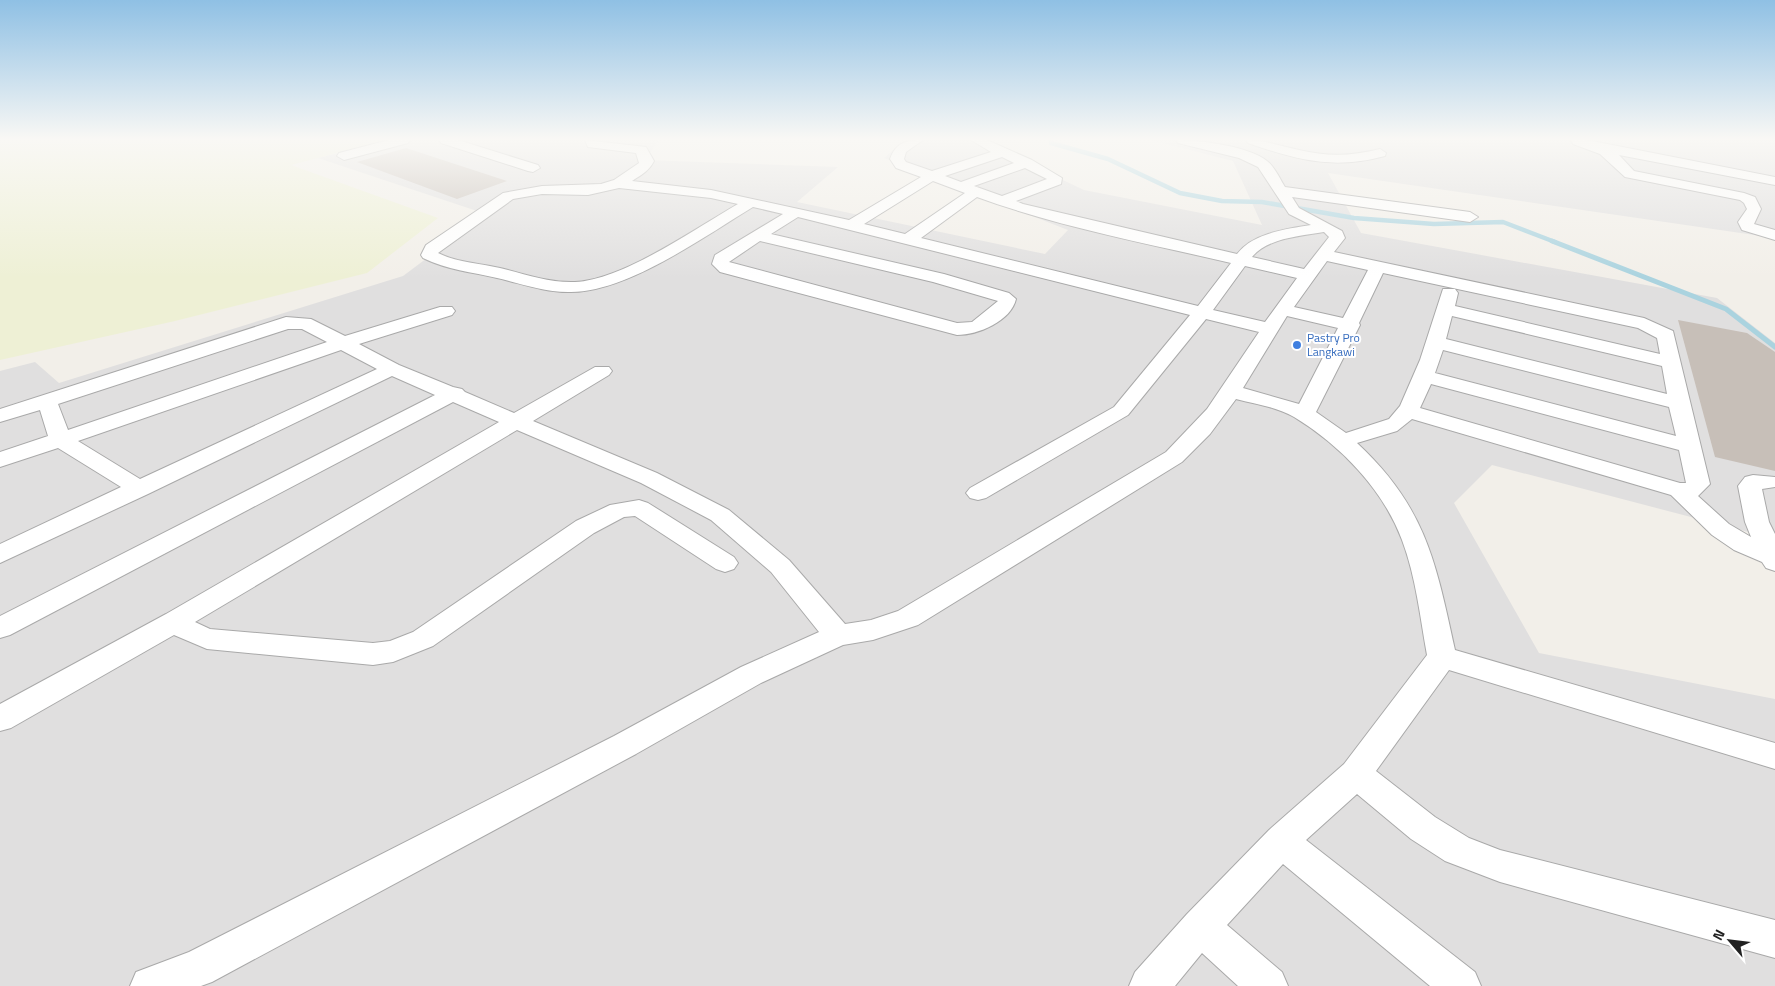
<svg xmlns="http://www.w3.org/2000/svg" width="1775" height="986" viewBox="0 0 1775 986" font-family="'Titillium Web',sans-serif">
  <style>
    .residential { fill: #e0dfdf }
    .farmland { fill: #eef0d5 }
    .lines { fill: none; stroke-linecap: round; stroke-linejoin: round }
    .stream-far1 { stroke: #aad3df; stroke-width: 4.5 }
    .stream { stroke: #aad3df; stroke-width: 5 }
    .building { fill: #c7bfb8 }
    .minor-casing { stroke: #a9a9a9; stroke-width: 2 }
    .minor { fill: #fff; fill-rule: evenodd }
    .shop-dot { fill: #3f7fe0; stroke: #fff; stroke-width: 2 }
    .labels { text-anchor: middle; stroke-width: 4; stroke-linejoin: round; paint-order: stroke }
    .shop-label { font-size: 12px; fill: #366cbe; stroke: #fff; text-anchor: start }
  </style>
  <rect width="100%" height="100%" fill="#f2efe9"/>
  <polygon class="residential" points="391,140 659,140 645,160 838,167 797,202 1045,254 1068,230 884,158 905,140 978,140 1084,190 1262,225 1233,161 1151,140 1775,140 1775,238 1328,173 1361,233 1717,298 1775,343 1775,539 1492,465 1454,503 1539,653 1775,699 1775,986 0,986 0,371 35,362 59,383 403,276 486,214 318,158"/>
  <polygon class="farmland" points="0,140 386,140 291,165 438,218 367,273 175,321 0,360"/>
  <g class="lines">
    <polyline class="stream-far1" points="1051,140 1051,143 1108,159 1180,193 1222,201 1262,202 1354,218 1434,224 1503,222 1555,242"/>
    <polyline class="stream" points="1552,241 1726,309 1775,347"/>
  </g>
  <g class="building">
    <polygon points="406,148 507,181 457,199 357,162"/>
    <polygon points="1678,320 1747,333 1775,352 1775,471 1715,457"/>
  </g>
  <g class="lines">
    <g class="minor-casing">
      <g id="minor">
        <polygon points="389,140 410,140 408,143 344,160 337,156 339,153"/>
        <polygon points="439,140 458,140 538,165 540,168 533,172 528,171 441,143"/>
        <path d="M585,140L646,147L654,161C649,171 641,175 632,181L711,190L849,220L921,177L896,168L890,159C896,142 907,140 923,140L906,152L904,159L906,162L932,171L991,152L971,140H987L1032,160L1062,178L1061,184L1016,201L1023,204L1237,254C1253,233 1286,229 1311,225L1289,214L1258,167L1239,158L1178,143L1176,140C1199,140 1249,146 1267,161C1275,167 1280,179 1285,187L1470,212L1478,217L1470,222L1292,197L1299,208L1342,231L1345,238L1334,252L1644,318L1673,331L1710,484L1698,496L1729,524L1751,537L1745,522L1738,486L1745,477L1753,475L1775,477V487L1762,489L1769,522L1775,534V571L1766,568L1762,562L1734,550L1712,535L1671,495L1412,419L1397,431L1357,443C1426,507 1436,563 1455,650L1775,743V769L1449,670L1376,771L1435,817L1469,838L1500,850L1775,920V958L1500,882L1445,861L1411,839L1357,794L1306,840L1475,972L1481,986H1430L1283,864L1227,925L1282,972L1288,986H1238L1202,953L1175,986H1129L1135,972L1187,914L1269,830L1344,764L1427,655C1420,617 1416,577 1402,540C1383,489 1340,445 1294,417C1277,407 1255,404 1236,399L1210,434L1182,462L918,625L873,640L843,645L761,683L636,754L212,982L201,986H130L136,972L189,952L614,736L741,667L819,632L771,572L711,520L641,483L517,430L195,622L210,629L373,643L390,641L413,632L576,521L610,505L639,500L648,503L734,557L738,563L734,569L725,572L716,569L635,516L624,517L594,533L433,646L393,662L373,665L207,649L174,635L11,728L0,731V704L166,614L499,422L453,402L10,635L0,638V616L435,395L392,376L148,494L0,563V544L121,487L58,448L0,467V452L48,436L40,410L0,422V409L286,317L311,319L345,336L440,307H452L455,311L452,315L359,344L399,365L453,387L462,389L465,392L514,413L595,367H609L612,371L609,375L533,421L657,473L729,510L789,560L845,624L871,620L898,611L1166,452L1207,409L1259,332L1206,319L1128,415L986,498L978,500L970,498L966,493L970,488L1114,407L1190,315L798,217L771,234L944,274L1009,293L1016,299C1011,321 978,335 957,335L720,272L712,264L715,255L783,214L753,207C705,236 625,294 568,292C543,292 520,283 497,278C472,272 447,270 423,258L421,255L426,245L503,193L542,186L601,184L614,180L639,163L636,153L588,147ZM1002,157L1014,163L961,182L945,176ZM1025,168L1047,179L1002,196L974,186ZM933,181L965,193L905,234L864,224ZM619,188L711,198L738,204C696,228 623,280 575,282C549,283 525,274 500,268C479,263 458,263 438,253L513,199L542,194L588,195ZM977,197C1059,227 1146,243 1231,263L1198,306L921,238ZM1324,232L1329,237L1304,269L1252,257C1267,238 1301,236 1324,232ZM760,241L933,282L998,301L972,322L957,323L729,262ZM1327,261L1368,270L1343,318L1294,307ZM1245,266L1297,278L1265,322L1213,310ZM1383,273L1638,328L1657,338L1660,354L1455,306L1458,293L1455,289H1443L1420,360L1400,406L1389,419L1346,433L1316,412L1360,325L1359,323ZM1287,316L1338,328L1299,404L1243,388ZM1452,316L1662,366L1667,394L1446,339ZM288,329H302L327,342L68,430L58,404ZM341,350L377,369L140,479L78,441ZM1443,350L1669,407L1676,436L1435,373ZM1431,384L1679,450L1686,483H1680L1420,408Z"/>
        <path d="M1246,140C1265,140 1280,146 1299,150C1328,157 1352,156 1380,149L1386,153L1385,156C1333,170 1297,160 1248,143Z"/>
        <polygon points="1571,140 1587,140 1775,177 1775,185 1619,155 1634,171 1744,193 1755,197 1761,209 1754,224 1775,230 1775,240 1742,230 1738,222 1747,209 1744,203 1740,200 1625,177 1600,154 1573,144"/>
      </g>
    </g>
    <use href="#minor" class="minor"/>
  </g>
  <linearGradient id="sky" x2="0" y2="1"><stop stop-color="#8fc0e4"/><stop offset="0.5" stop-color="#f9f8f5"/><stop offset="1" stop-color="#f9f8f5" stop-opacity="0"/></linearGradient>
  <rect width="1775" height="278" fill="url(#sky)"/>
  <circle class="shop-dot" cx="1297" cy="345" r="5"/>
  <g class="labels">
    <g class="shop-label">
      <text x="1307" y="342">Pastry Pro<tspan x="1307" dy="14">Langkawi</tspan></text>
    </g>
  </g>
  <g transform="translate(1730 941) rotate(298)" stroke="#ffffff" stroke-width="4" paint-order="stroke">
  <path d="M0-4L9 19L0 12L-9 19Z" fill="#222222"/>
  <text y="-8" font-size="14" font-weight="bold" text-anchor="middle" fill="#222222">N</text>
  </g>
</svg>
